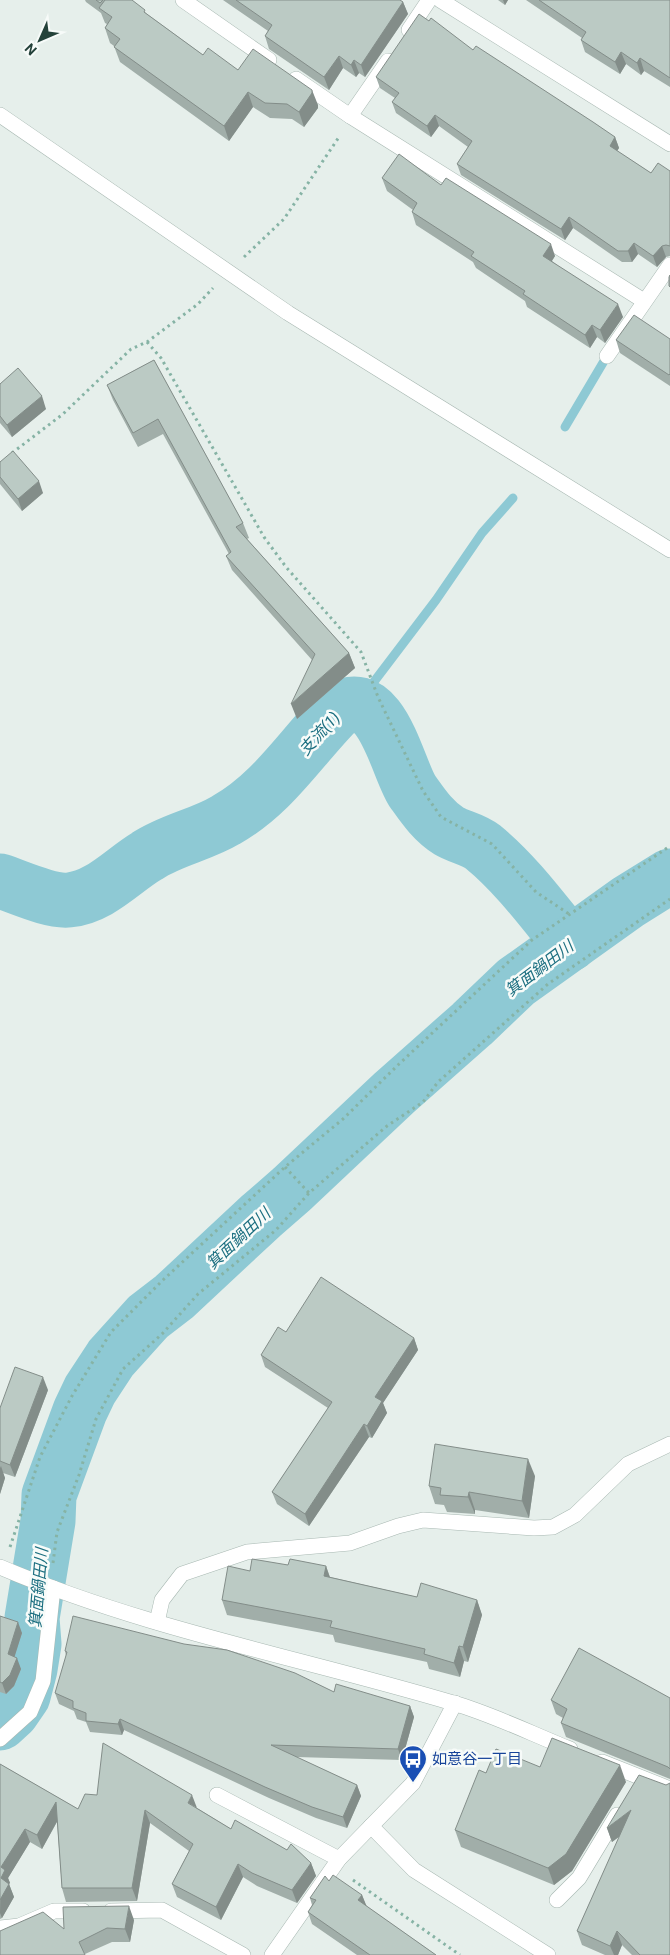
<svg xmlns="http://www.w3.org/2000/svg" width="670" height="1955" viewBox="0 0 670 1955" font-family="Roboto,'Noto Sans JP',sans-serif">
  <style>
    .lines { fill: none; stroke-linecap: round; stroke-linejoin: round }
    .stream { stroke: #8ec9d4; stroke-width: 9 }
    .river { stroke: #8ec9d4; stroke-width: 55 }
    .minor-casing { stroke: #a8b8b2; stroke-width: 16 }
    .tertiary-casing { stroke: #a8b8b2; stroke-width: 16 }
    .path { stroke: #86b3a5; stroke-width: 3; stroke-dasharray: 2.5 4; stroke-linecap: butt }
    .minor { stroke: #fff; stroke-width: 15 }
    .tertiary { stroke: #fff; stroke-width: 15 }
    .wall { fill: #a1aea9 }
    .shaded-wall { fill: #838d89 }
    .building { fill: #bbcac4; stroke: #838d89 }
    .labels { text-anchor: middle; stroke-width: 5; stroke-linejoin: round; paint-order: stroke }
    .transit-label { font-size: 15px; fill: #164399; stroke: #f7fbf9; text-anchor: start }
    .water-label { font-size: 16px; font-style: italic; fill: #1c6f80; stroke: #f7fbf9 }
  </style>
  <rect width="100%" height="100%" fill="#e6efeb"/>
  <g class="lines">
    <g class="stream">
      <polyline points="565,427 607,356"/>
      <polyline points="373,683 436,600 482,533 513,498"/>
    </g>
    <g class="river">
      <path d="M0,881C19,887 50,902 69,900C100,897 122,871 147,856C171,840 201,835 226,820C274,793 301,747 339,709C382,682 398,771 413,792C423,806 433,821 449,831C459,837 473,839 483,847C516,874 543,911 570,944"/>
      <polyline points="0,1723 12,1712 23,1696 30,1669 34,1644 32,1618 48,1521 49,1495 80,1411 90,1390 111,1358 148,1317 174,1297 261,1216 292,1189 394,1093 472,1024 516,982 628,902 670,876"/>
    </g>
    <g class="minor-casing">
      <g id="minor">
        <polyline points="409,30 429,0"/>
        <polyline points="350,116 388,61"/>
        <polyline points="607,356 670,265"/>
        <path d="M0,1567C145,1629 302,1658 453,1703C492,1714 532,1734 570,1749"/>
        <polyline points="157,1622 162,1600 182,1574 247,1552 350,1543 398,1526 423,1520 534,1528 553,1527 575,1515 628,1464 670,1444"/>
        <polyline points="0,1739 30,1712 43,1681 53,1588"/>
        <polyline points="602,1762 670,1789"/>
        <polyline points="217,1795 339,1859"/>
        <polyline points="371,1826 414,1870 548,1955"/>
        <polyline points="557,1900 579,1878 617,1815"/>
        <polyline points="111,1911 162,1910 243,1955"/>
        <polyline points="0,1928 19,1926 54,1911 83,1911"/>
        <polyline points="272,1955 339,1859 413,1783 455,1703"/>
      </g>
    </g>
    <g class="tertiary-casing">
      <g id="tertiary">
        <polyline points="183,0 269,60"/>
        <polyline points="440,0 670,144"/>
        <polyline points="296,79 350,116 644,301"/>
        <polyline points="0,115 288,313 670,550"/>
      </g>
    </g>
    <g class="path">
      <polyline points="244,257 284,219 339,137"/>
      <polyline points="147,342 161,358 264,537 286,567 361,652 378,697 423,791 441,817 492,844 536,892 569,914"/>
      <polyline points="12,453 63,414 131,349 147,342 198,304 213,288"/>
      <polyline points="285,1167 309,1193"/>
      <polyline points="10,1547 40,1457 72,1396 111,1332 163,1280 285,1167 343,1119 399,1064 532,940 670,846"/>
      <polyline points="53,1563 57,1532 79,1475 96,1419 123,1369 162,1334 198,1294 276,1230 309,1193 387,1126 423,1102 438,1082 548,984 670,899"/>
      <polyline points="353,1880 460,1955"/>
    </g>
    <use href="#minor" class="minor"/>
    <use href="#tertiary" class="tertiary"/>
  </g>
  <g class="wall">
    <polygon points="85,0 132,0 147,14 203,55 318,105 318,108 304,127 292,119 270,118 253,107 229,141 120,62 114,46 110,43 105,28 107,24 105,23 101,13 86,2"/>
    <polygon points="223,0 400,0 403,2 408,14 365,77 359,73 356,77 343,68 329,90 269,49 265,36 268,31"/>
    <polygon points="498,0 508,0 505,5"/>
    <polygon points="526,0 670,0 670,87 644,71 641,75 626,64 620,74 585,52 581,40 582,38"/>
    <polygon points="473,50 615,137 619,148 617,151 651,173 670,171 670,256 666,257 657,267 638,254 632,262 622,262 573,228 565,240 461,175 457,164 468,147 439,126 431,137 396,113 392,102 395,98 380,88 376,77"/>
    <polygon points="382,178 441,185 555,256 552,261 623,317 605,343 597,337 590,348 527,307 525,301 476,268 473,262 416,225 412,212 413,210 387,191"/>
    <polygon points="670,339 670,386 620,353 616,340"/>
    <polygon points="154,360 243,523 249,538 247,539 349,653 355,668 297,719 312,660 232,570 226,556 229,554 163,434 138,447 113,400 107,385"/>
    <polygon points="0,384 46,409 12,437 0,423"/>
    <polygon points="0,462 43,493 22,511 0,484"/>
    <polygon points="286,1332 414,1338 418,1350 383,1403 387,1413 372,1438 369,1437 309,1526 277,1504 272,1492 328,1408 265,1367 261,1355"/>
    <polygon points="48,1390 15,1477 3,1473 5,1478 0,1494 0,1408"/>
    <polygon points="535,1476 529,1518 475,1510 475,1514 447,1512 444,1505 435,1504 429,1486"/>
    <polygon points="288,1565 326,1566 330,1577 417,1597 477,1600 482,1615 468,1662 464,1661 460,1677 429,1669 427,1662 335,1642 333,1635 227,1615 222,1600 250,1571"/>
    <polygon points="0,1616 22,1633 14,1657 21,1669 14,1686 6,1694 0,1692"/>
    <polygon points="65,1651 334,1692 410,1706 414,1717 402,1760 296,1757 357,1785 361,1796 347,1828 316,1818 269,1798 124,1730 122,1735 90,1732 86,1722 77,1719 74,1711 59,1704 55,1693 66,1656"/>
    <polygon points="670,1698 670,1779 566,1737 561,1723 563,1718 556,1714 551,1700"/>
    <polygon points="0,1764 78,1809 197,1808 231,1829 287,1850 311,1863 316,1876 297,1903 257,1886 243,1877 221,1920 177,1897 172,1884 189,1851 150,1823 137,1901 66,1902 62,1888 57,1822 42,1849 30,1842 8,1878 10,1883 9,1884 14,1897 2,1918 0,1919"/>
    <polygon points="540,1767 626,1782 572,1871 554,1885 461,1847 455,1830 486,1773"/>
    <polygon points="666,1785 670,1955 632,1955 622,1945 618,1955 605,1955 582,1945 577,1931 620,1836 612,1842 607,1828"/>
    <polygon points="329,1881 362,1895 366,1906 436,1955 357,1955 312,1924 308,1912 312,1905 310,1898"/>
    <polygon points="134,1920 130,1942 112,1942 85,1954 64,1929"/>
  </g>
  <g class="shaded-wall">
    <polygon points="503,0 508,0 505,5"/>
    <polygon points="403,2 408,14 365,77 361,65"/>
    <polygon points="621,52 626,64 620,74 615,62"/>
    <polygon points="339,56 343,68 329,90 324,77"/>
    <polygon points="640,58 644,71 641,75 637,63"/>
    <polygon points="354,60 359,73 356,77 351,65"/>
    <polygon points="312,90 318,105 318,108 304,127 299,112"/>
    <polygon points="248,92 253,107 229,141 224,126"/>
    <polygon points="435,115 439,126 431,137 427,126"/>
    <polygon points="615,137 619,148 613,157 610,146"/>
    <polygon points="569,217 573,228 565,240 561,229"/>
    <polygon points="634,243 638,254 632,262 628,251"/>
    <polygon points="551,244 555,256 547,268 543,256"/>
    <polygon points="662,246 666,257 657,267 653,256"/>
    <polygon points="618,304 623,317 605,343 600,330"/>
    <polygon points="592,325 597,337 590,348 585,335"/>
    <polygon points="42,396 46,409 12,437 7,425"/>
    <polygon points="39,481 43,493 22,511 18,499"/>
    <polygon points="349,653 355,668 297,719 291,704"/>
    <polygon points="414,1338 418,1350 383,1403 387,1413 372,1438 367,1426 375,1397"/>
    <polygon points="43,1377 48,1390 15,1477 10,1465"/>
    <polygon points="364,1424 369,1437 309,1526 305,1514"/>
    <polygon points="528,1459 535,1476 529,1518 522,1501"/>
    <polygon points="1,1466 5,1478 0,1494 0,1468"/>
    <polygon points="469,1492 475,1510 475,1514 468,1497"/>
    <polygon points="326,1566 331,1581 324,1576"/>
    <polygon points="477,1600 482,1615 468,1662 463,1647"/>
    <polygon points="18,1622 22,1633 12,1665 8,1654"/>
    <polygon points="459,1646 464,1661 460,1677 454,1663"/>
    <polygon points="17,1658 21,1669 14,1686 6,1694 2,1683"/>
    <polygon points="410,1706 414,1717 402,1760 398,1749"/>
    <polygon points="120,1719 124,1730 122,1735 118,1724"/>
    <polygon points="620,1765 626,1782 572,1871 554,1885 548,1868"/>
    <polygon points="357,1785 361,1796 347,1828 343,1817"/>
    <polygon points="192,1795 197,1808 188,1803"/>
    <polygon points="56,1802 60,1816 42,1849 37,1835"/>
    <polygon points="145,1810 150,1823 137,1901 132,1888"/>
    <polygon points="631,1810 636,1824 612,1842 607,1828"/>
    <polygon points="25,1829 30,1842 8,1878 10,1883 9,1884 14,1897 2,1918 0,1913 1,1867"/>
    <polygon points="311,1863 316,1876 297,1903 292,1890"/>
    <polygon points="238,1864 243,1877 221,1920 216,1907"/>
    <polygon points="362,1895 367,1907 358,1900"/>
    <polygon points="129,1906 134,1920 130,1942 125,1929"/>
    <polygon points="617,1931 622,1945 618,1955 614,1955 610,1946"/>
  </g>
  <g class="building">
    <polygon points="96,0 103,0 100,3"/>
    <polygon points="105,0 132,0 145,10 144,12 203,55 208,48 238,70 253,49 312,90 312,93 299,112 287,104 265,103 248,92 224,126 114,47 120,39 105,28 112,17 99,8"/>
    <polygon points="236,0 400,0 403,2 361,65 354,60 351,65 339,56 324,77 265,36 272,25"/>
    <polygon points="539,0 670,0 670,78 640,58 637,63 621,52 615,62 581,40 586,32"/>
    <polygon points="419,14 429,21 431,18 473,50 476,46 593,122 615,137 610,146 651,173 658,163 670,171 670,246 666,245 662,246 653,256 634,243 628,251 618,251 569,217 561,229 457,164 472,141 435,115 427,126 392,102 399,93 376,77"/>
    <polygon points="399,154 441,185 446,178 551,244 543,256 618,304 600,330 592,325 585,335 523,294 525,291 471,256 474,252 412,212 417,203 382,178"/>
    <polygon points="670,275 670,287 669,286 669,277"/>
    <polygon points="634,315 670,339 670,374 669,375 616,340"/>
    <polygon points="154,360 243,523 236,527 349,653 291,704 315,654 226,556 231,552 158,419 133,433 107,385"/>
    <polygon points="18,368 42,396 7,425 0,416 0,384"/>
    <polygon points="13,451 39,481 18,499 0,477 0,462"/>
    <polygon points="321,1277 414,1338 375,1397 382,1401 367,1426 364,1424 305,1514 272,1492 332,1402 261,1355 278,1327 286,1332"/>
    <polygon points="15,1367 43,1377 10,1465 0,1461 0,1408"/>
    <polygon points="435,1444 528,1459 522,1501 469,1492 468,1497 440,1495 441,1488 429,1486"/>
    <polygon points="252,1559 288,1565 290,1559 326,1566 324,1576 417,1597 421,1583 477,1600 463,1647 459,1646 454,1663 424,1654 425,1649 330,1627 332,1621 222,1600 228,1566 250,1571"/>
    <polygon points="0,1616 18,1622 8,1654 17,1658 10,1675 2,1683 0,1682"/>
    <polygon points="73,1616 184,1644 227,1650 295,1673 334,1692 336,1684 410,1706 398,1749 271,1745 357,1785 343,1817 312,1807 265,1787 120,1719 118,1724 86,1721 86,1713 73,1708 73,1701 55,1693 67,1652 65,1651"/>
    <polygon points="579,1648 670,1698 670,1769 668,1767 561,1723 567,1709 551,1700"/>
    <polygon points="552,1738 620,1765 566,1854 548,1868 455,1830 479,1770 486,1773 496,1749 540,1767"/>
    <polygon points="103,1743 192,1795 188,1803 231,1829 235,1820 287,1850 291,1844 311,1863 292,1890 252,1873 238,1864 216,1907 172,1884 193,1844 145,1810 132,1888 62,1888 56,1802 37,1835 25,1829 1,1867 5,1870 1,1878 9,1884 0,1900 0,1764 78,1809 85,1794 97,1795"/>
    <polygon points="639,1775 666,1785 670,1783 670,1955 640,1955 617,1931 610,1946 577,1931 631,1810 607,1828"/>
    <polygon points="333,1875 362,1895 358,1900 436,1955 370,1955 308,1912 316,1900 310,1898 325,1876 329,1881"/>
    <polygon points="129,1906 125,1929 107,1928 79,1942 85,1955 0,1955 0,1931 43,1912 64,1929 63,1907"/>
  </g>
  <defs>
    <g id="bus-pin" transform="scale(1.4375)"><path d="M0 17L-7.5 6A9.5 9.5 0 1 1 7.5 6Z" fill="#1a4fb4" stroke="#f7fbf9"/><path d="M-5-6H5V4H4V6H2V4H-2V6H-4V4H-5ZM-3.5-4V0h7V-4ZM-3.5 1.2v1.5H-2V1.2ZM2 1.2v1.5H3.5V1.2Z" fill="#fff"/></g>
  </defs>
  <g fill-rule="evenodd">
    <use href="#bus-pin" x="413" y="1759"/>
  </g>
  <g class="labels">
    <g class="transit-label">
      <text x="432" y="1764">如意谷一丁目</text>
    </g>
    <g class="water-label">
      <text transform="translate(319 733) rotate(-48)" y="6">支流(1)</text>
      <text transform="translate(539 968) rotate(-37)" y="6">箕面鍋田川</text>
      <text transform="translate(238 1238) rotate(-43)" y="6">箕面鍋田川</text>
      <text transform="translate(38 1588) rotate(-85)" y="6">箕面鍋田川</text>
    </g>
  </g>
  <g transform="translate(40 40) rotate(225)" stroke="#f7fbf9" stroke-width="4" paint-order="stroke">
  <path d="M0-4L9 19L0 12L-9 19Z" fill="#24423a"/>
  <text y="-8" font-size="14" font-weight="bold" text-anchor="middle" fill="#24423a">N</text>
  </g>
</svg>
